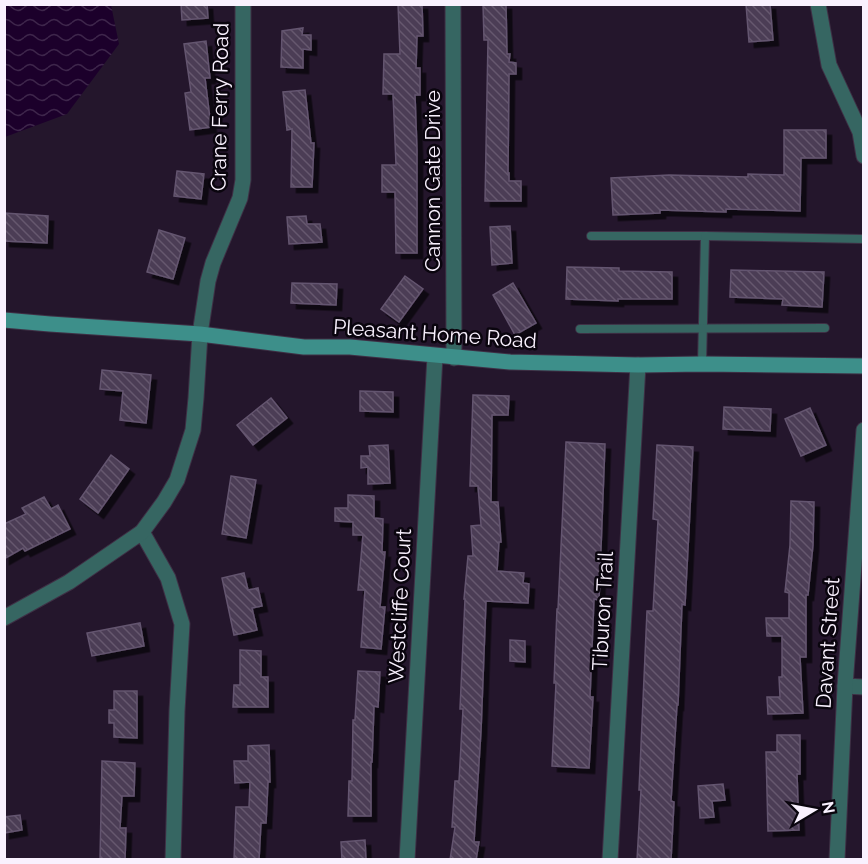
<svg xmlns="http://www.w3.org/2000/svg" width="868" height="864" viewBox="0 0 868 864" font-family="Raleway,sans-serif">
  <style>
    .water { fill: url(#water-waves) }
    .building { fill: url(#building-back-hatch); stroke: #64556f; stroke-width: 1.5; filter: url(#shadow) }
    .lines { fill: none; stroke-linecap: round; stroke-linejoin: round }
    .service-casing { stroke: #3e3045; stroke-width: 10 }
    .minor-casing { stroke: #3e3045; stroke-width: 17 }
    .tertiary-casing { stroke: #3e3045; stroke-width: 17 }
    .secondary-casing { stroke: #3e3045; stroke-width: 17 }
    .service { stroke: #366662; stroke-width: 8 }
    .minor { stroke: #366662; stroke-width: 15 }
    .tertiary { stroke: #366662; stroke-width: 15 }
    .secondary { stroke: #3d8f8a; stroke-width: 15 }
    .labels { text-anchor: middle; stroke-width: 5; stroke-linejoin: round; paint-order: stroke }
    .street-label { font-size: 21px; fill: #f9f1fe; stroke: #0a050e }
  </style>
  <defs>
    <pattern id="water-waves" width="16" height="10" patternUnits="userSpaceOnUse" patternTransform="scale(1.5)"><rect width="16" height="10" fill="#1c002b"/><path d="M0 5q4-4 8 0t8 0" fill="none" stroke="#3e264b"/></pattern>
    <pattern id="building-back-hatch" width="6" height="6" patternUnits="userSpaceOnUse" patternTransform="scale(1.5)"><rect width="6" height="6" fill="#4b3c55"/><path d="M-1 5l2 2M0 0l6 6M5-1l2 2" fill="none" stroke="#66596e"/></pattern>
    <filter id="shadow"><feDropShadow dx="5.5" dy="5.5" stdDeviation="0" flood-color="#0009"/></filter>
  </defs>
  <rect width="100%" height="100%" fill="#24162c"/>
  <polygon class="water" points="4,5 111,5 119,44 67,114 5,137"/>
  <g class="building">
    <polygon points="181,4 207,4 208,18 182,20"/>
    <polygon points="398,4 422,4 423,36 417,36 416,68 420,68 420,95 415,95 417,150 417,253 396,253 395,192 382,192 382,165 396,165 393,94 383,94 384,54 400,54"/>
    <polygon points="483,4 506,4 507,54 510,54 509,62 516,63 516,74 509,74 508,173 509,173 509,181 521,181 521,201 485,201 488,40 484,40"/>
    <polygon points="746,4 770,4 773,40 749,42"/>
    <polygon points="303,28 302,35 311,35 311,50 303,49 303,68 281,67 282,31"/>
    <polygon points="206,41 210,78 205,78 211,127 190,130 185,93 191,92 184,44"/>
    <polygon points="305,90 311,143 314,143 312,187 291,187 292,129 287,130 283,92"/>
    <polygon points="784,130 826,130 826,158 801,158 800,211 726,209 726,212 660,210 660,213 613,215 611,178 669,175 748,177 748,174 784,175"/>
    <polygon points="177,171 204,174 201,199 174,196"/>
    <polygon points="4,213 48,216 47,243 4,241"/>
    <polygon points="306,216 307,224 320,224 322,242 289,244 287,217"/>
    <polygon points="510,226 512,263 492,265 490,227"/>
    <polygon points="159,230 185,238 173,279 147,272"/>
    <polygon points="567,267 619,268 619,271 672,272 672,299 618,299 618,301 566,299"/>
    <polygon points="731,270 824,272 822,307 782,305 783,299 730,297"/>
    <polygon points="405,276 423,289 399,322 381,309"/>
    <polygon points="292,283 337,284 336,305 291,303"/>
    <polygon points="513,283 536,323 515,335 493,295"/>
    <polygon points="102,370 151,375 146,423 120,420 123,391 100,389"/>
    <polygon points="360,391 393,392 393,412 360,411"/>
    <polygon points="473,395 509,396 508,415 492,415 491,502 498,502 501,542 499,542 497,571 524,573 523,583 529,584 528,603 486,601 481,731 474,842 479,842 476,860 450,860 455,827 452,827 455,781 459,781 463,709 460,709 465,599 464,599 468,556 473,556 471,526 481,525 478,486 470,486"/>
    <polygon points="271,398 287,418 253,445 237,425"/>
    <polygon points="724,407 771,409 770,431 723,429"/>
    <polygon points="810,408 826,445 801,456 785,419"/>
    <polygon points="566,442 605,444 599,600 594,599 590,697 593,697 589,768 552,766 556,683 554,683 557,609 558,609"/>
    <polygon points="388,445 390,483 368,484 368,467 361,468 361,456 370,456 369,446"/>
    <polygon points="657,445 693,447 689,530 685,605 682,604 678,705 677,705 671,801 674,802 671,860 637,860 641,790 639,790 647,611 653,611 658,520 653,519"/>
    <polygon points="111,455 129,469 98,513 80,499"/>
    <polygon points="231,476 256,480 246,538 222,534"/>
    <polygon points="348,495 374,496 374,518 383,519 382,552 385,552 380,607 385,607 381,649 361,647 365,590 358,590 363,535 353,535 353,522 335,521 335,508 348,508"/>
    <polygon points="44,497 51,509 58,505 70,529 25,551 23,548 4,559 4,524 26,514 22,508"/>
    <polygon points="791,501 814,502 813,545 808,595 806,595 806,657 800,657 803,713 768,714 767,697 780,697 779,677 782,677 782,636 767,636 766,618 789,618 789,593 785,592 790,545"/>
    <polygon points="244,573 248,590 258,588 262,606 252,608 257,630 234,635 222,578"/>
    <polygon points="140,623 144,646 92,656 87,633"/>
    <polygon points="510,640 525,641 525,662 510,661"/>
    <polygon points="240,650 261,651 261,677 268,677 268,707 233,707 234,685 240,685"/>
    <polygon points="358,671 380,672 378,707 374,706 372,762 371,762 371,816 348,816 349,781 352,781 353,720 355,720"/>
    <polygon points="114,691 137,691 137,738 114,737 114,723 109,723 109,710 114,710"/>
    <polygon points="777,735 800,735 800,774 797,774 799,830 768,831 766,752 777,752"/>
    <polygon points="269,745 270,782 268,782 266,823 261,823 259,860 234,860 236,807 249,807 250,782 235,783 234,761 248,761 248,746"/>
    <polygon points="102,761 135,763 134,796 122,796 120,828 126,828 125,860 100,860"/>
    <polygon points="723,784 725,800 712,801 714,817 700,818 698,786"/>
    <polygon points="20,815 22,830 4,833 4,817"/>
    <polygon points="365,840 366,860 342,860 341,842"/>
  </g>
  <g class="lines">
    <g class="service-casing">
      <g id="service">
        <polyline points="591,236 705,236 702,364"/>
        <polyline points="705,236 864,239"/>
        <polyline points="580,329 825,328"/>
      </g>
    </g>
    <g class="minor-casing">
      <g id="minor">
        <polyline points="453,4 454,358"/>
        <polyline points="818,4 829,65 860,132 864,156"/>
        <polyline points="200,334 208,281 213,263 240,198 243,180 243,4"/>
        <polyline points="142,532 168,578 182,624 177,711 173,860"/>
        <polyline points="845,686 864,687"/>
        <polyline points="407,860 435,356"/>
        <polyline points="610,860 638,365"/>
        <polyline points="837,860 845,686 864,430"/>
      </g>
    </g>
    <g class="tertiary-casing">
      <polyline id="tertiary" points="4,618 69,582 142,532 164,502 177,480 193,430 196,398 200,334"/>
    </g>
    <g class="secondary-casing">
      <polyline id="secondary" points="4,320 50,324 200,334 304,347 350,347 510,362 638,365 702,364 864,366"/>
    </g>
    <use href="#service" class="service"/>
    <use href="#minor" class="minor"/>
    <use href="#tertiary" class="tertiary"/>
    <use href="#secondary" class="secondary"/>
  </g>
  <g class="labels">
    <g class="street-label">
      <text transform="translate(220 107) rotate(-89)" y="7">Crane Ferry Road</text>
      <text transform="translate(433 181) rotate(-90)" y="7">Cannon Gate Drive</text>
      <text transform="translate(435 334) rotate(4)" y="7">Pleasant Home Road</text>
      <text transform="translate(400 606) rotate(-87)" y="7">Westcliffe Court</text>
      <text transform="translate(603 611) rotate(-87)" y="7">Tiburon Trail</text>
      <text transform="translate(828 643) rotate(-86)" y="7">Davant Street</text>
    </g>
  </g>
  <rect width="868" height="864" fill="none" stroke="#f9f1fe" stroke-width="12"/>
  <g transform="translate(814 810) rotate(80)" stroke="#0a050e" stroke-width="4.5" paint-order="stroke">
  <path d="M0-4.5L10 22L0 15L-10 22Z" fill="#f9f1fe"/>
  <text y="-9" font-size="16" font-weight="bold" text-anchor="middle" fill="#f9f1fe">N</text>
  </g>
</svg>
